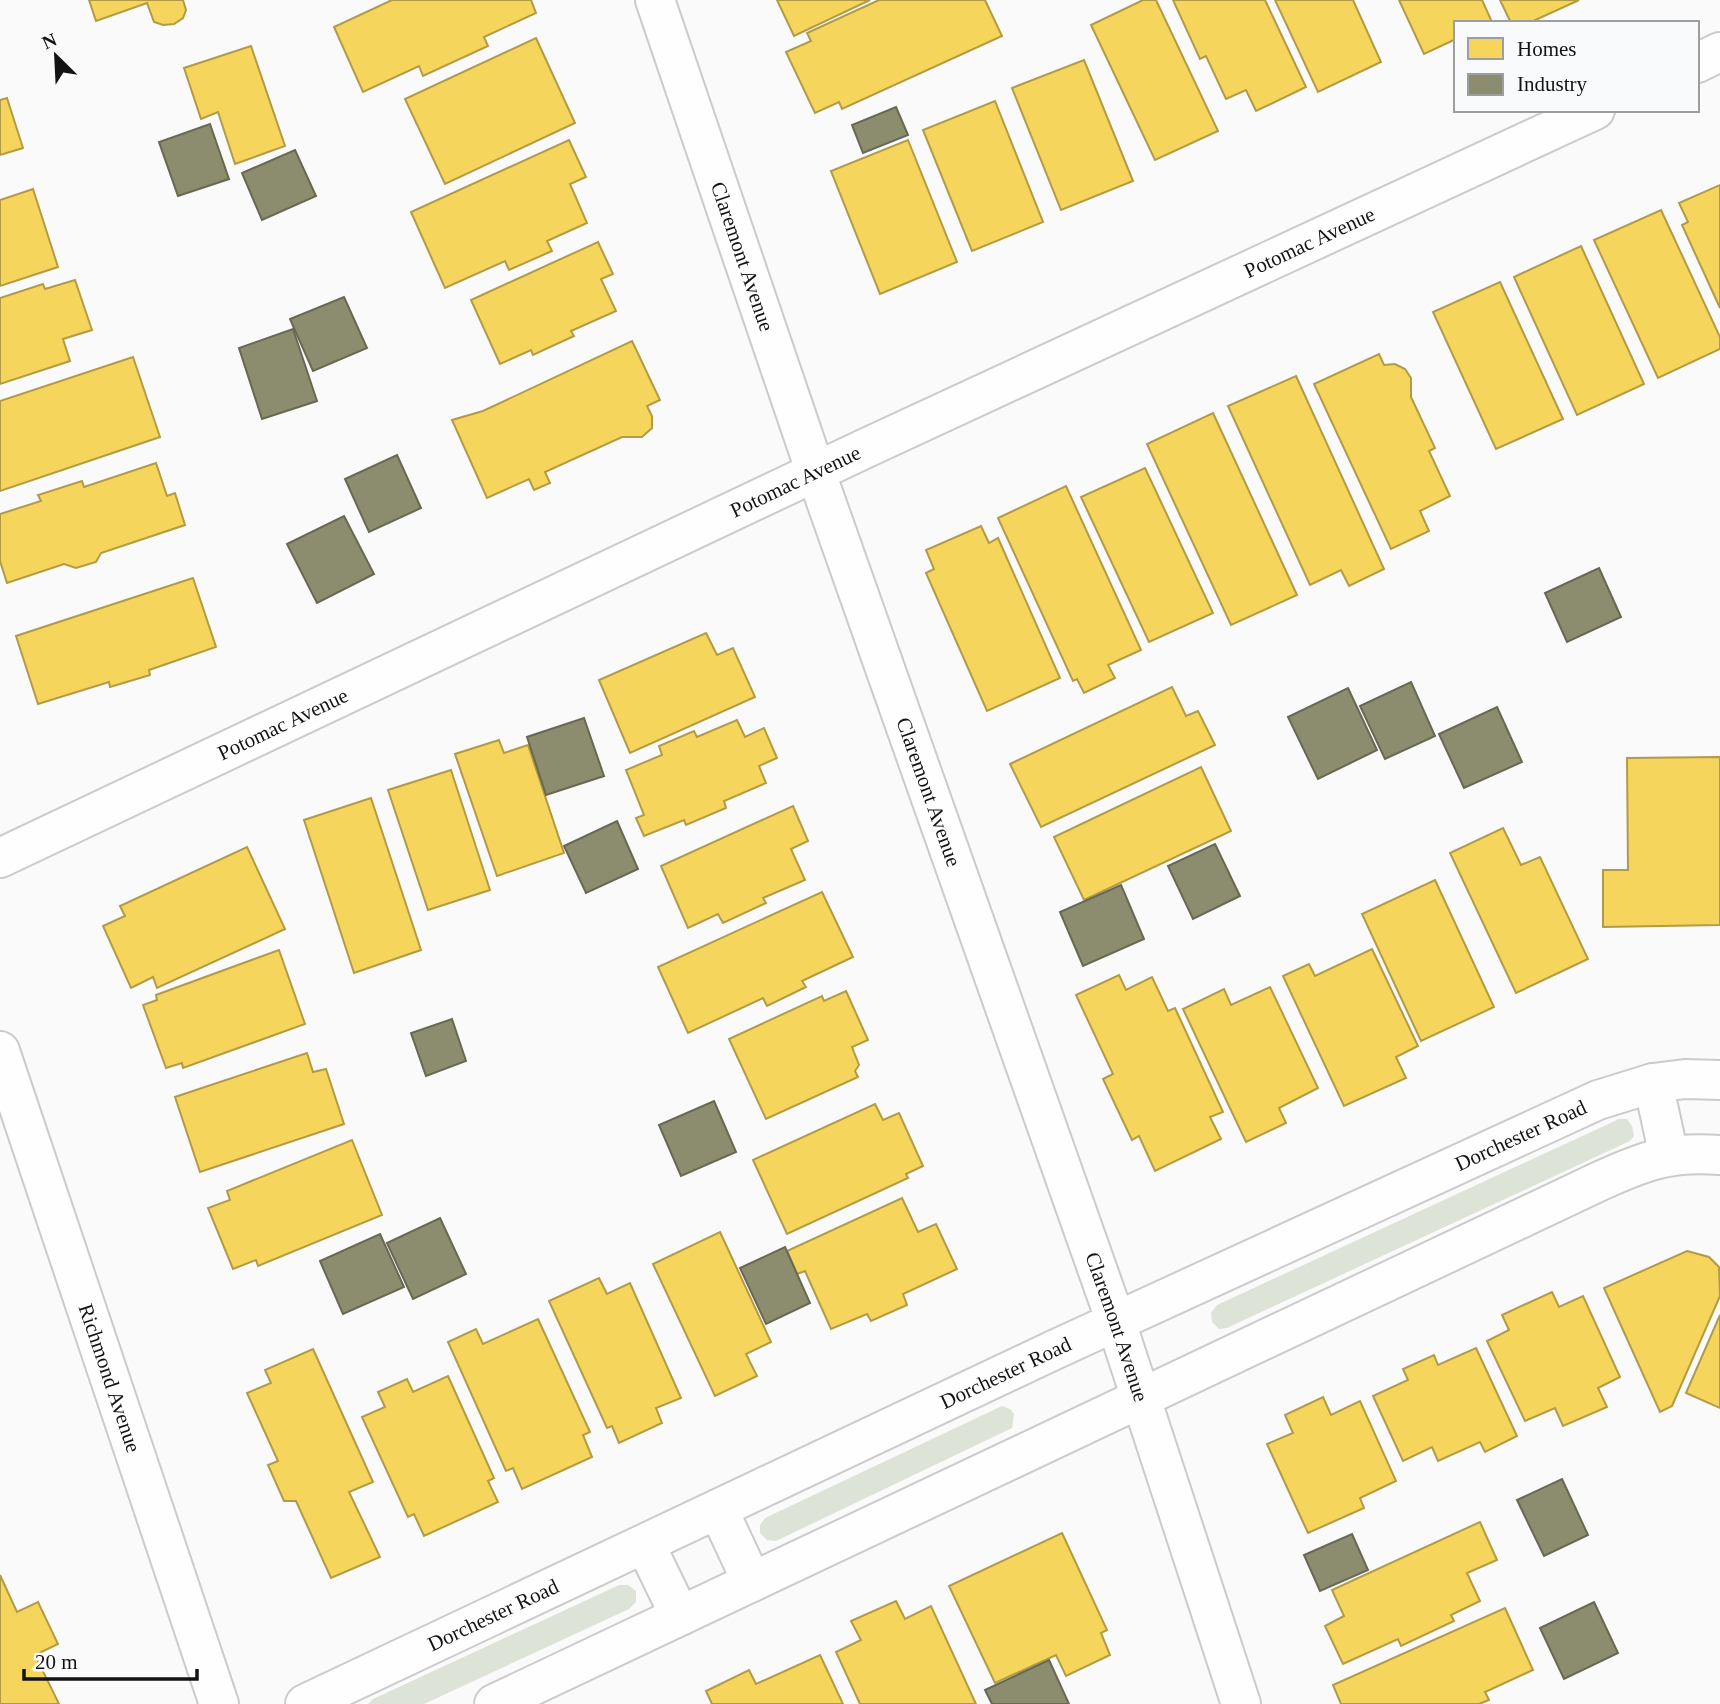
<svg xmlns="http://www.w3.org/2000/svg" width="1720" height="1704" viewBox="0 0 1720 1704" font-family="'Times New Roman',serif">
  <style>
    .green { fill: #dde3d7 }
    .homes { fill: #f6d55c; stroke: #b29b46; stroke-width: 2 }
    .industry { fill: #8c8c6e; stroke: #686853; stroke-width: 2 }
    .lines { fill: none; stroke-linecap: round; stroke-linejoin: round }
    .minor-casing { stroke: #cbcbcb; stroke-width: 42 }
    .tertiary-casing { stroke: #cbcbcb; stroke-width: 42 }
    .minor { stroke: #fefefe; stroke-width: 38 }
    .tertiary { stroke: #fefefe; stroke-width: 38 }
    .labels { text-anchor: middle; stroke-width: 7; stroke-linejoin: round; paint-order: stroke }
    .street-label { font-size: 21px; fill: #131314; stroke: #f9fafb }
  </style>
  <rect width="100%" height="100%" fill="#fafafa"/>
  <g class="green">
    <polygon points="1619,1119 1627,1119 1632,1126 1634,1136 1630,1141 1227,1328 1219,1329 1212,1322 1211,1313 1217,1305"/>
    <polygon points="1002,1406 1010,1409 1014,1414 1012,1428 776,1541 767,1540 760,1533 760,1525 765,1518"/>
    <polygon points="619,1585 628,1585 636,1591 636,1602 629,1609 424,1704 368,1704 373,1699"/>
  </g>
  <g class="homes">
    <polygon points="89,0 183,0 186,10 183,18 174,24 163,25 154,22 147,3 96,21"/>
    <polygon points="392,0 531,0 536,13 484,37 488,46 423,76 419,66 363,92 334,27"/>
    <polygon points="777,0 870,0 794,36"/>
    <polygon points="879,0 985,0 1002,36 842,109 839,102 815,113 786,52 811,41 807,33"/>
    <polygon points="1143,0 1156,0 1218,131 1155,160 1091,25"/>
    <polygon points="1173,0 1265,0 1306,87 1256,111 1246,90 1226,99 1206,56 1200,59"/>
    <polygon points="1275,0 1353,0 1381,62 1318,92"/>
    <polygon points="1399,0 1482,0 1492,22 1456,23 1456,39 1424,54"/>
    <polygon points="1500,0 1579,0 1529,23 1511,23"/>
    <polygon points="536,38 575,123 445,184 405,99"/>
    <polygon points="251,46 285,146 235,164 218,112 201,119 184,68"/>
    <polygon points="1084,60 1133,181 1061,210 1012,88"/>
    <polygon points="7,98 23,148 0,155 0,100"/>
    <polygon points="995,101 1043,222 972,251 923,130"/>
    <polygon points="569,140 586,177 570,184 587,223 547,241 552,251 509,270 505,261 445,288 411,212"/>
    <polygon points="908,140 957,262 880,294 831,171"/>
    <polygon points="1720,185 1720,308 1682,225 1688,222 1679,203"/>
    <polygon points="33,189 58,267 0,286 0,200"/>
    <polygon points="1661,210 1720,337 1720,349 1658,378 1594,240"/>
    <polygon points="598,242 613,274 601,279 616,311 571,331 574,336 533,355 531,350 500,364 471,300"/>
    <polygon points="1581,246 1644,384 1577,415 1514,277"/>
    <polygon points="75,280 92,330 63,339 70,361 0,384 0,298 43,284 45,289"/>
    <polygon points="1500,282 1563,419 1496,449 1433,312"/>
    <polygon points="632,341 660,400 647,406 652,416 652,428 642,437 622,437 545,472 550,483 534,490 529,479 487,498 452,420 483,411"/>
    <polygon points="1379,354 1384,365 1395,364 1405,369 1411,378 1411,397 1435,448 1429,451 1450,496 1420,511 1429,531 1391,549 1314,384"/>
    <polygon points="133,357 160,437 0,491 0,401"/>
    <polygon points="1296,376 1384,569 1349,586 1341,570 1310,585 1228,406"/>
    <polygon points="1213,413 1297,595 1231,625 1147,444"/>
    <polygon points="156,463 167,496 175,493 185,525 101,553 96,562 76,568 64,564 7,583 0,561 0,514 41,501 38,495 82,481 84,487"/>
    <polygon points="1145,468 1213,613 1149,642 1081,497"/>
    <polygon points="1066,486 1141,650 1108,665 1115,678 1084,693 1077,679 1073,681 998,518"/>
    <polygon points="981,526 989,543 998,538 1060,678 987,711 926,573 934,569 926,550"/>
    <polygon points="193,578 216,647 149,670 150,675 110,687 109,682 38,704 16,636"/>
    <polygon points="706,633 717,655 733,648 755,697 630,753 599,680"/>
    <polygon points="1172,687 1186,716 1198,711 1215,745 1041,827 1010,764"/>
    <polygon points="737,720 745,737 764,728 777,758 759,766 766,783 724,801 726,808 686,825 684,820 644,836 636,818 644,815 626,770 662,755 659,746 694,731 697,737"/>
    <polygon points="499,740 504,753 528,745 564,853 497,876 455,754"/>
    <polygon points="1720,757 1720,925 1603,927 1603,870 1628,870 1627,758"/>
    <polygon points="1201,767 1231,831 1084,900 1054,837"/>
    <polygon points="451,770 490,890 428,910 388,790"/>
    <polygon points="371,798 421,950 354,973 304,820"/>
    <polygon points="793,806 808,841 791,849 805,880 763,898 766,903 723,923 718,914 688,928 661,866"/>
    <polygon points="1503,828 1521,865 1540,857 1588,959 1516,993 1450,853"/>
    <polygon points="247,847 285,929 157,988 153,977 131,988 103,926 125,916 120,906"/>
    <polygon points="1435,880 1494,1007 1421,1041 1362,914"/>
    <polygon points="822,892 853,957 802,981 806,987 767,1006 763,998 688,1033 658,967"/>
    <polygon points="1372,949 1418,1046 1396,1057 1406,1078 1344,1106 1283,976 1309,964 1315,976"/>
    <polygon points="279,950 305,1024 183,1068 182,1063 166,1068 143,1005 157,1000 156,995"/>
    <polygon points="1119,975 1126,990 1152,977 1168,1011 1175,1008 1223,1112 1210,1117 1221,1139 1155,1171 1139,1136 1132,1140 1103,1079 1113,1074 1076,995"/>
    <polygon points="1270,987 1318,1088 1279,1108 1286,1123 1246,1142 1183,1009 1224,989 1231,1005"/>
    <polygon points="846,991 868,1040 852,1047 859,1065 855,1071 858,1077 766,1119 729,1039 822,996 824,1001"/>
    <polygon points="307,1053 313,1072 326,1069 344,1124 200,1172 175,1097"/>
    <polygon points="875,1104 883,1120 899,1113 923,1166 906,1174 908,1178 787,1234 753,1160"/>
    <polygon points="352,1140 382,1215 258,1266 256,1260 233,1269 208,1208 230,1200 227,1191"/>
    <polygon points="902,1198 918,1232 936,1224 957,1269 903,1294 907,1305 871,1321 867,1314 831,1329 805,1271 797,1274 787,1251"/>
    <polygon points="720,1232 771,1342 746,1354 757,1376 715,1396 653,1264"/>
    <polygon points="1687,1251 1709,1257 1719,1267 1720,1296 1672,1406 1660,1412 1604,1288"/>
    <polygon points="599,1278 607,1294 630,1283 681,1398 656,1408 662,1423 619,1443 612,1426 607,1428 549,1301"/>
    <polygon points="1552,1292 1559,1307 1583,1296 1620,1377 1598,1388 1607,1407 1563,1426 1555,1408 1525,1421 1487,1341 1509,1330 1502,1315"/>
    <polygon points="1720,1315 1720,1408 1686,1393"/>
    <polygon points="538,1319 590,1432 583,1435 592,1457 522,1489 513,1468 506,1471 448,1342 476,1329 483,1344"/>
    <polygon points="1476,1348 1517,1436 1485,1452 1480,1442 1438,1461 1432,1447 1403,1461 1373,1396 1408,1380 1403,1369 1434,1355 1438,1365"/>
    <polygon points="313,1349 373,1482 349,1492 380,1557 331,1578 296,1501 284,1501 268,1465 278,1461 247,1393 271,1383 265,1370"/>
    <polygon points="448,1376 494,1478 488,1481 498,1502 424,1536 414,1514 408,1517 362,1417 385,1407 378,1392 407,1379 413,1392"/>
    <polygon points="1323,1397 1331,1415 1360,1401 1396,1481 1360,1498 1364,1508 1308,1533 1267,1444 1293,1433 1285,1415"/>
    <polygon points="1480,1522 1497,1560 1467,1573 1480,1601 1451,1615 1454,1621 1401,1646 1398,1639 1343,1664 1325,1626 1344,1616 1332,1590"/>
    <polygon points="1062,1533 1107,1630 1101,1633 1110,1655 1066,1676 1056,1655 995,1683 949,1586"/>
    <polygon points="0,1575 17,1612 38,1602 58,1644 35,1655 59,1704 0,1704"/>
    <polygon points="896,1601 905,1619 931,1606 976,1704 860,1704 836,1652 861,1640 851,1621"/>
    <polygon points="1505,1608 1533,1670 1485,1692 1489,1700 1479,1704 1341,1704 1333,1685"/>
    <polygon points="820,1655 843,1704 712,1704 706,1691 749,1670 756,1684"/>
  </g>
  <g class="industry">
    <polygon points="896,107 908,135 863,153 852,125"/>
    <polygon points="210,124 229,179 178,196 159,142"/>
    <polygon points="295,150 316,196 262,220 242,173"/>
    <polygon points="344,297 367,348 313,371 290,319"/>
    <polygon points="293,329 317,401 262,419 239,348"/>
    <polygon points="397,455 421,508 369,532 345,479"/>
    <polygon points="344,516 374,574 317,603 287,544"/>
    <polygon points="1599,568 1621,617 1567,642 1545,593"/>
    <polygon points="1411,682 1435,736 1385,759 1360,706"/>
    <polygon points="1348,688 1377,750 1318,779 1288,717"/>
    <polygon points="1497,707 1522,762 1464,788 1439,734"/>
    <polygon points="584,718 604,776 546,795 527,737"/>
    <polygon points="617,821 638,869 586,893 564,846"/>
    <polygon points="1215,844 1240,896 1193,919 1168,866"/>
    <polygon points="1121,885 1144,939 1083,966 1060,912"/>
    <polygon points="452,1019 466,1061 426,1076 411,1033"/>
    <polygon points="714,1101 736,1152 681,1176 659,1125"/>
    <polygon points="440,1218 466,1274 413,1299 387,1243"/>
    <polygon points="380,1234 404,1287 343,1314 320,1261"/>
    <polygon points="785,1247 810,1303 766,1324 740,1268"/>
    <polygon points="1562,1479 1588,1535 1544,1556 1517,1500"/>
    <polygon points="1352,1534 1368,1570 1320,1591 1304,1555"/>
    <polygon points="1594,1602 1618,1653 1564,1679 1540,1628"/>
    <polygon points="1049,1660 1069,1704 992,1704 985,1690"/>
  </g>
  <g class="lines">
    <g class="minor-casing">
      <g id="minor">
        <path id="s1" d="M655,0L816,473L1116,1322L1241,1704"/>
        <polyline points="1697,63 1720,52"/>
        <path id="s2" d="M0,858L864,449L1595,110"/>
        <polyline points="1653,1083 1669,1156"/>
        <polyline points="718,1509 752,1582"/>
        <polyline points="645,1544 680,1616"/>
        <path id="s3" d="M305,1704L1054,1350L1598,1100L1653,1083L1685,1079L1720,1080"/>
        <path d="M494,1704L1600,1181C1644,1161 1670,1151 1720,1155"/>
      </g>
    </g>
    <g class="tertiary-casing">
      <g id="tertiary">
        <path id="s4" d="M0,1051L219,1704"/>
      </g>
    </g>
    <use href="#minor" class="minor"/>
    <use href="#tertiary" class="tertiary"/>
  </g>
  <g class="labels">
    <g class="street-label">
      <text dy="7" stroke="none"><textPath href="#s2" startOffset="1447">Potomac Avenue</textPath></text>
      <text dy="7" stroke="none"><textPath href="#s1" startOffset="271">Claremont Avenue</textPath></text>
      <text dy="7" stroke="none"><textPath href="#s2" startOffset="880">Potomac Avenue</textPath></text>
      <text dy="7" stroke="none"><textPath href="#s2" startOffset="313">Potomac Avenue</textPath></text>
      <text dy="7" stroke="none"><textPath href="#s1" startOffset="838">Claremont Avenue</textPath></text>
      <text dy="7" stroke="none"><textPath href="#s3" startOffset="1342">Dorchester Road</textPath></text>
      <text dy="7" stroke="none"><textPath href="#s1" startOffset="1405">Claremont Avenue</textPath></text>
      <text dy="7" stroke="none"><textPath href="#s3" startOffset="775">Dorchester Road</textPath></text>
      <text dy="7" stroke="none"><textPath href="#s4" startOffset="345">Richmond Avenue</textPath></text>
      <text dy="7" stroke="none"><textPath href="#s3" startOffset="208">Dorchester Road</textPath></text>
    </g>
  </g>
  <rect x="1454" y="21" width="245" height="91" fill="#f9fafb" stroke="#9d9e9f" stroke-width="2"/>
  <rect x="1468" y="38" width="35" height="21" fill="#f6d55c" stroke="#9d9e9f" stroke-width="2"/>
  <text x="1517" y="56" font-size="21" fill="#131314">Homes</text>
  <rect x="1468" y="74" width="35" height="21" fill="#8c8c6e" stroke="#9d9e9f" stroke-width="2"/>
  <text x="1517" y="91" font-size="21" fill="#131314">Industry</text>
  <g transform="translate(56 56) rotate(336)" stroke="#f9fafb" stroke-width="5" paint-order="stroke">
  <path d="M0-5L12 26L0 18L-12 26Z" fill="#131314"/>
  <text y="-10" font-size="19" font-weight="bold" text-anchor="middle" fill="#131314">N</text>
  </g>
  <path d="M24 1669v10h173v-10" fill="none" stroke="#131314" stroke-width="3.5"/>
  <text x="35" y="1669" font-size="21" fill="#131314" stroke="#f9fafb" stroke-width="5" paint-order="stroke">20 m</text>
</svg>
